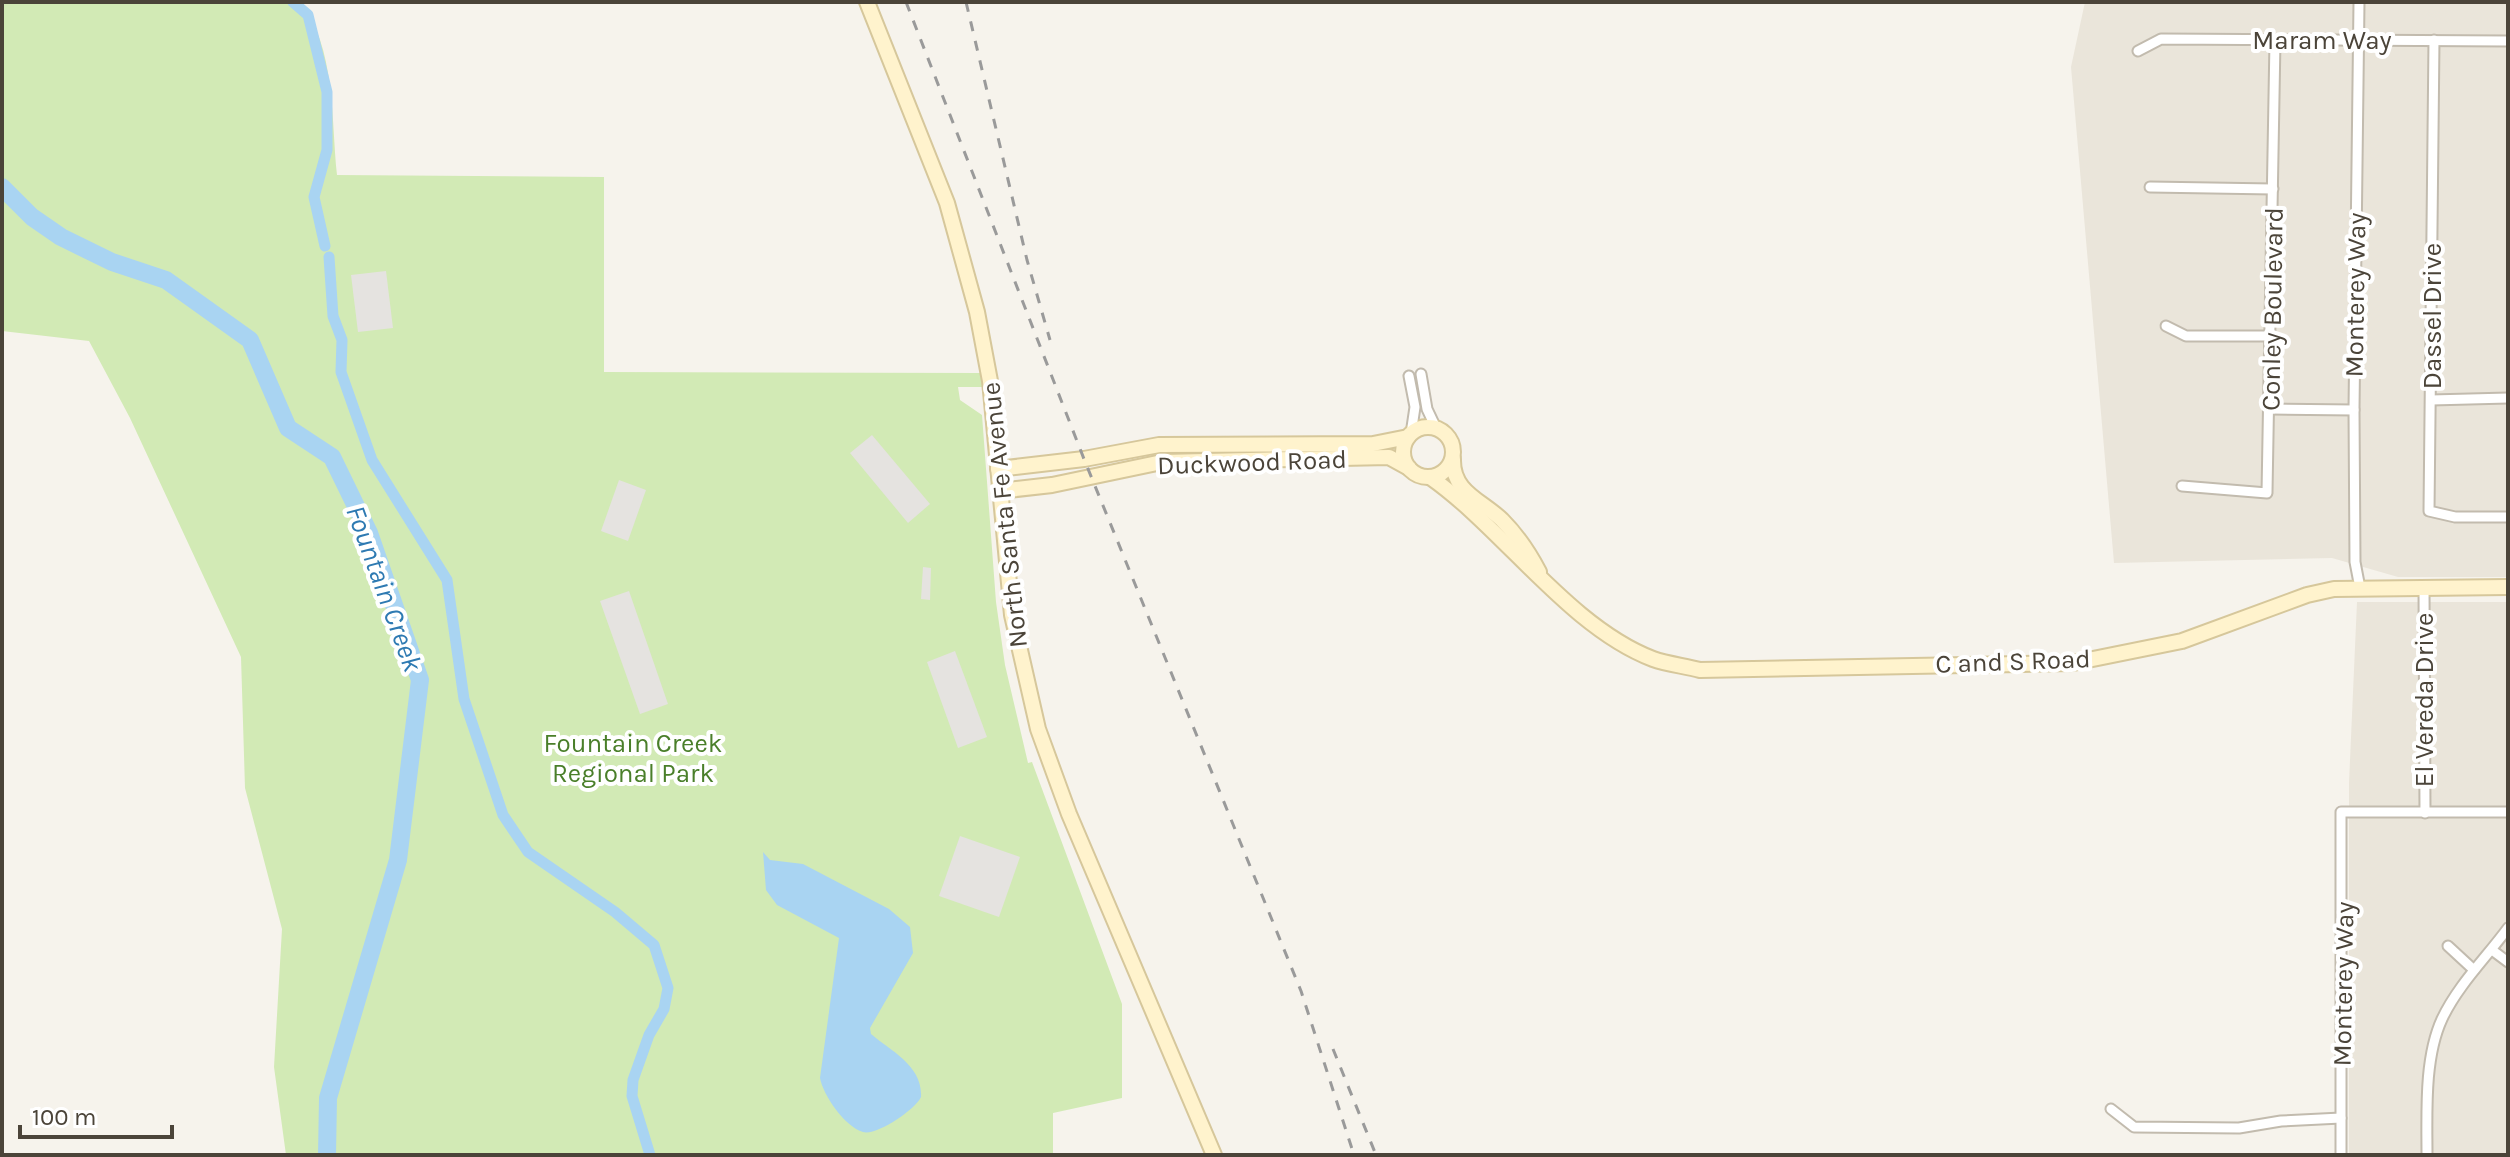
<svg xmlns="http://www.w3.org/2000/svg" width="2510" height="1157" viewBox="0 0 2510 1157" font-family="Karla,sans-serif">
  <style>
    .residential { fill: #eae5da }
    .green { fill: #d2eab5 }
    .parking { fill: #e5e3e0 }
    .water { fill: #a9d4f2 }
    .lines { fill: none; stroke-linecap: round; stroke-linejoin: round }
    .canal { stroke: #a9d4f2; stroke-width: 11 }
    .river { stroke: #a9d4f2; stroke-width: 18 }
    .street-casing { stroke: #c2bbae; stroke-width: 13 }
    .secondary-casing { stroke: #d6c79b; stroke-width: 18 }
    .street { stroke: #fff; stroke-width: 9 }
    .secondary { stroke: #fff3cd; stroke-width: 14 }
    .rail { stroke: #9a9a9a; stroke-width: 3; stroke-dasharray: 10 10; stroke-linecap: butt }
    .labels { text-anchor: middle; stroke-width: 8; stroke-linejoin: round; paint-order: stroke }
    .street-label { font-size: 26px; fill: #4b4439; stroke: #fff }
    .park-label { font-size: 26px; fill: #4a7f2a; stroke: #fff }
    .water-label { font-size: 28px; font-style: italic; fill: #2e7ab2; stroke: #fff }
  </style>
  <rect width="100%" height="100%" fill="#f6f3ec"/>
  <g class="residential">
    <polygon points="2085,2 2508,2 2508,577 2398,577 2332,558 2114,563 2071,67"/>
    <polygon points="2357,602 2508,602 2508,1155 2349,1155 2349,783"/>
  </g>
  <path class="green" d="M2,2H300C336,47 331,119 337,175L604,177V372L980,373L983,387H958L960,400L982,415L996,602L1005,665L1028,763L1032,762L1122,1004V1098L1053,1113V1155H286L274,1067L282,929L245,788L241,657L130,418L89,341L2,331Z"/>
  <g class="parking">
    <polygon points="386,271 393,328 358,332 351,275"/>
    <polygon points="872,435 930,504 908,523 850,453"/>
    <polygon points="619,480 646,490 628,541 601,531"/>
    <polygon points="923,567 931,568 930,600 921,599"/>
    <polygon points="629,591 668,704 640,714 600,601"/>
    <polygon points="955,651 987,737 958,748 927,662"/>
    <polygon points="960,836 1020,857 999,917 939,896"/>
  </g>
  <path class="water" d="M763,852L770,860L803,864L889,909L910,927L913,953L870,1028L871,1034C891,1051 923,1066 921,1097C915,1110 876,1136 863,1132C845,1127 823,1095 820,1078L839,938L777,905L766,890Z"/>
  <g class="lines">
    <g class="canal">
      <polyline points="293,2 308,15 327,92 327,150 314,197 325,246"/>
      <polyline points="329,257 333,316 342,340 341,372 372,460 447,580 464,699 503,815 528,852 615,912 654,945 668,988 664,1009 649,1035 633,1080 632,1096 650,1155"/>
    </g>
    <polyline class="river" points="2,187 32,217 61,237 112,262 166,280 250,340 288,428 332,457 369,533 420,680 398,860 328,1098 327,1155"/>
    <g class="street-casing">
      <g id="street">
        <polyline points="2359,2 2354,410 2355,562 2360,588"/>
        <polyline points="2434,40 2429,511 2455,517 2508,517"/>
        <polyline points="2138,51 2161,39 2508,41"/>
        <polyline points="2150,187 2273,189"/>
        <polyline points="2166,326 2186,336 2269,336"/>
        <polyline points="1421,374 1427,409 1436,428"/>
        <polyline points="1409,376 1415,407 1411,434"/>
        <polyline points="2431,400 2508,398"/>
        <polyline points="2270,409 2354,410"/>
        <polyline points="2182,486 2267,493 2275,40"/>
        <polyline points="2424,588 2425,813"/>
        <polyline points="2448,946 2474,970"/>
        <polyline points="2492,950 2508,962"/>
        <polyline points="2111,1109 2134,1127 2239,1128 2281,1121 2341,1118"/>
        <polyline points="2341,1155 2341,812 2508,812"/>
        <path d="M2427,1155C2427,1113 2424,1058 2442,1019C2458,985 2486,958 2508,928"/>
      </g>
    </g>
    <g class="secondary-casing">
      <g id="secondary">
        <polyline points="867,2 947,203 977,312 990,381 1012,615 1038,729 1069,814 1214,1155"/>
        <circle cx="1428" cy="452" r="25"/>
        <path d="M1453,459C1452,492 1481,500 1502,520C1517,535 1529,553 1539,572"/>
        <polyline points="998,469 1084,459 1159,445 1373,444 1408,437"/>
        <path d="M1430,477C1503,528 1569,627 1653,659C1667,664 1685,666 1700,670L2073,663L2182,641L2307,595L2334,589L2508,587"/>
        <polyline points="999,491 1052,485 1162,462 1389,457 1409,468"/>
      </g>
    </g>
    <use href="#street" class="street"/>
    <use href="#secondary" class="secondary"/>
    <g class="rail">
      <polyline points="906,2 1084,459 1301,991 1354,1155"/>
      <polyline points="966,2 1027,260 1050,340"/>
      <polyline points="1333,1049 1376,1155"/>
    </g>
  </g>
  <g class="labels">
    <g class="street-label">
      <text x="2322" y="49">Maram Way</text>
      <text transform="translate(2355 295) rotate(-89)" y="9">Monterey Way</text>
      <text transform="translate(2272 309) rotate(-89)" y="9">Conley Boulevard</text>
      <text transform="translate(2432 316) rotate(-90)" y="9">Dassel Drive</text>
      <text transform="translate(1252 462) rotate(-2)" y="9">Duckwood Road</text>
      <text transform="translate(1004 515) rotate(-96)" y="9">North Santa Fe Avenue</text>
      <text transform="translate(2013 661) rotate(-2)" y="9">C and S Road</text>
      <text transform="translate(2424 700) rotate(-90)" y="9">El Vereda Drive</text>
      <text transform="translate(2343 984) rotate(-89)" y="9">Monterey Way</text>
    </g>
    <g class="park-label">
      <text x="633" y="752">Fountain Creek<tspan x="633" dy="30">Regional Park</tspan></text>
    </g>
    <g class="water-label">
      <text transform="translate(385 588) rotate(70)" y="10">Fountain Creek</text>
    </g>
  </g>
  <rect width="2510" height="1157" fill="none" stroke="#4b4439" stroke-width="8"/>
  <path d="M20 1125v12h152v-12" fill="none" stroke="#4b4439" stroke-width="4"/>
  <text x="32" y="1125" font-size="24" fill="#4b4439" stroke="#ffffff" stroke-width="6" paint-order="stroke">100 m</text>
</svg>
